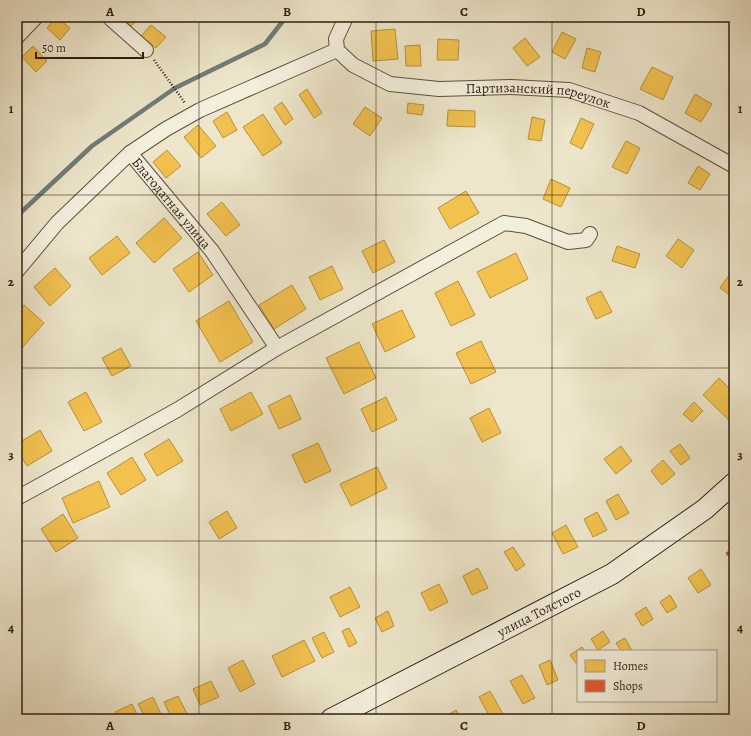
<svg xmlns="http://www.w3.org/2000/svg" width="751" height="736" viewBox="0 0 751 736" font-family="Alegreya,serif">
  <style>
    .homes { fill: #f2c14e; stroke: #b8903c }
    .shops { fill: #e4572e; stroke: #ae4525 }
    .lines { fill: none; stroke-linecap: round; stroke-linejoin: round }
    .stream { stroke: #6f7d78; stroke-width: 4.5 }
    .minor-casing { stroke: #5e4e3f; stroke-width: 16 }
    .secondary-casing { stroke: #2f1c11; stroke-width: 22 }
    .path { stroke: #2f1c11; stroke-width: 2.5; stroke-dasharray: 1 2; stroke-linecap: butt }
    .minor { stroke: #f3efdd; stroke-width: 14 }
    .secondary { stroke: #f3efdd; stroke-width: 20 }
    .grid { fill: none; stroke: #2f1c11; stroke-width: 1; stroke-opacity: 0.55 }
    .labels { text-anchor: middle; stroke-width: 4; stroke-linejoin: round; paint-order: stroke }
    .street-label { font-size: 14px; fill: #2f1c11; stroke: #f3efdd }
    .neatline { fill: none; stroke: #2f1c11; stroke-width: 1.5 }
    .grid-label { font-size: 13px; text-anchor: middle; font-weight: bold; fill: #2f1c11 }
  </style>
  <rect width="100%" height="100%" fill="#ede6ca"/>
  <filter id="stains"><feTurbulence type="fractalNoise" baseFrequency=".005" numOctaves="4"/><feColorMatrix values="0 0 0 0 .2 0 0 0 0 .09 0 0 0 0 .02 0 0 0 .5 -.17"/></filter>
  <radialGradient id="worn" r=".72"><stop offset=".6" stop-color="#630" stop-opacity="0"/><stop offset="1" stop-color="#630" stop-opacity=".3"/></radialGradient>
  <g class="homes">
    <polygon points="56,17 70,28 60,40 47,28"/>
    <polygon points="124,17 142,17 131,26"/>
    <polygon points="151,25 166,37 156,48 141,36"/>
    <polygon points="395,29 398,59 373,61 371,31"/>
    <polygon points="562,32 576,39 565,59 552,52"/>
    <polygon points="525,38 540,57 527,66 513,48"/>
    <polygon points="438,39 459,40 458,60 437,60"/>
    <polygon points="420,45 421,66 406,66 405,46"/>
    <polygon points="33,46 47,61 36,72 22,57"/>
    <polygon points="587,48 601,52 595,72 582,68"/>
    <polygon points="652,67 673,77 663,100 640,89"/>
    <polygon points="734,85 734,98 728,94"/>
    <polygon points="307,89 322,113 314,118 299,95"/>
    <polygon points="695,94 712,104 701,122 685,113"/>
    <polygon points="282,102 293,119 285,125 274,108"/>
    <polygon points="408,103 424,105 422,115 407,113"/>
    <polygon points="365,107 382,118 370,136 353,124"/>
    <polygon points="448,110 475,111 475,127 447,126"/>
    <polygon points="227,112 237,130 223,138 213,121"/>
    <polygon points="263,114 282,143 263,156 243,127"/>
    <polygon points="532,117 545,120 541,141 528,139"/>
    <polygon points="581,118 594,124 582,149 570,143"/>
    <polygon points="198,125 216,146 201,158 184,137"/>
    <polygon points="626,141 640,148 627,174 612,167"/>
    <polygon points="167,150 181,166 166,178 153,162"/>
    <polygon points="698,166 710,174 700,190 688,183"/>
    <polygon points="551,179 570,188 561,207 543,199"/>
    <polygon points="466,191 479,213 450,229 438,208"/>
    <polygon points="222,202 240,225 226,236 207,214"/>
    <polygon points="164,218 182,238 154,263 136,243"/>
    <polygon points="117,236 130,253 102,275 89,258"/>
    <polygon points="678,239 694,250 682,268 666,256"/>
    <polygon points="384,240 395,262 373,273 362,251"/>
    <polygon points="617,246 640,254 635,268 612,261"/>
    <polygon points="198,252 213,275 189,292 173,269"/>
    <polygon points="516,253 528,279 490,298 477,272"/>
    <polygon points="332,266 343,289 320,300 309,277"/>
    <polygon points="55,268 71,286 50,306 34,287"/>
    <polygon points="732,271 734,272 734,298 720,288"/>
    <polygon points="458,281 475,315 451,326 435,293"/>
    <polygon points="292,285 306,309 274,329 259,305"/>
    <polygon points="601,291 612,312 596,319 586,298"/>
    <polygon points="229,301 253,342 220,362 196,321"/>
    <polygon points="24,305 44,323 21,349 17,345 17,313"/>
    <polygon points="402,310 415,337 385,352 372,324"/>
    <polygon points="481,341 496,372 471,384 456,353"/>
    <polygon points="359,342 376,378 344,394 326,358"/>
    <polygon points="121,348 131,366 112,376 102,358"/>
    <polygon points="719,378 734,393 734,425 703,395"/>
    <polygon points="86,392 102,422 84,431 68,402"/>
    <polygon points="251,392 263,414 231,431 220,409"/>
    <polygon points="290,395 301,419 279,429 268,406"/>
    <polygon points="386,397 397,420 372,432 361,409"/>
    <polygon points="694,402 703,411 692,422 683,414"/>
    <polygon points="489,408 501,433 482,442 470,418"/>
    <polygon points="40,430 52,451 27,466 17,450 17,444"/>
    <polygon points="169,439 183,461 157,476 144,454"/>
    <polygon points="318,443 331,471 305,483 292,455"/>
    <polygon points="680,444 690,458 681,465 670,451"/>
    <polygon points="621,446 632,461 616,474 604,459"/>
    <polygon points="132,457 146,480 121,495 107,473"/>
    <polygon points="663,460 675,474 662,485 651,471"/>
    <polygon points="377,467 387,488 351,506 340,484"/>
    <polygon points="99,481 110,507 73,523 62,498"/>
    <polygon points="618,494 629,513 616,520 606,501"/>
    <polygon points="227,511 237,528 219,539 209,522"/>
    <polygon points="597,512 607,530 593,537 584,519"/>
    <polygon points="63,514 78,538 56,552 41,529"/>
    <polygon points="566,525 578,547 563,554 552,533"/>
    <polygon points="513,547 525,565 516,571 504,552"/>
    <polygon points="478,568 488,588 472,595 463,576"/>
    <polygon points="701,569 711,585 698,593 688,578"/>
    <polygon points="439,584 448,602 430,611 421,593"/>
    <polygon points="350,587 360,607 340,617 330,597"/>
    <polygon points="670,595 677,607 667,613 660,602"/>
    <polygon points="646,607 653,619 642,626 635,614"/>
    <polygon points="388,611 394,626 382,632 375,618"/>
    <polygon points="349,628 357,643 349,647 342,631"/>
    <polygon points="603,631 610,642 598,650 591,639"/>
    <polygon points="324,632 334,652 322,658 312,638"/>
    <polygon points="625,638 632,651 621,651 616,643"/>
    <polygon points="304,640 315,661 282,677 272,656"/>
    <polygon points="582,647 585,651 578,651 578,666 570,655"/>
    <polygon points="243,660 255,684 240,692 228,668"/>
    <polygon points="550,660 558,680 547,685 539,665"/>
    <polygon points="522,675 535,698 523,704 510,681"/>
    <polygon points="211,681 219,697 200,705 193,689"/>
    <polygon points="490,691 503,714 494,719 491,719 479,697"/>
    <polygon points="178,696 188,716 181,719 172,719 164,702"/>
    <polygon points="153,697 163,719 146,719 138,704"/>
    <polygon points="132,704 139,719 119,719 115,712"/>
    <polygon points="456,710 461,719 445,719 444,717"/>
  </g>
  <polygon class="shops" points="734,548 734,564 726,553"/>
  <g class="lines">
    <polyline class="stream" points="17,216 92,146 175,88 265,44 286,17"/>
    <g class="minor-casing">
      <g id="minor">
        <polyline points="110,17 111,19 146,50"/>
        <path id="s1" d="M346,17L336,39L337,50L353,65L390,84L439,89L511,87L569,90L639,113L734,166"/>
        <polyline points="17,37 36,17"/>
        <path id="s2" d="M130,153L212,251L277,348"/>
        <polyline points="17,271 57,223 130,153 166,129 200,110 337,50"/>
        <polyline points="17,498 177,410 277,348 504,223 526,226 568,242 586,240 590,234"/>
      </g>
    </g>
    <g class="secondary-casing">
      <g id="secondary">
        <path id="s3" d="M331,719L612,574L705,509L734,483"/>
      </g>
    </g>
    <polyline class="path" points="154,60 185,103"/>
    <use href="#minor" class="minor"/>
    <use href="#secondary" class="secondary"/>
  </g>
  <path class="grid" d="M199,17V719M376,17V719M552,17V719M17,195H734M17,368H734M17,541H734"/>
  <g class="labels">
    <g class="street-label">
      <text dy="5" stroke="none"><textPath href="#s1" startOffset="248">Партизанский переулок</textPath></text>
      <text dy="5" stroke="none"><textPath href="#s2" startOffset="65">Благодатная улица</textPath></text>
      <text dy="5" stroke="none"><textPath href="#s3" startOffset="234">улица Толстого</textPath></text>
    </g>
  </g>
  <rect width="751" height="736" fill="none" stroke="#ede6ca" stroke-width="44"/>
  <rect x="577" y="650" width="140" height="52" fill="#f3efdd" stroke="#a59b8b"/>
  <rect x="585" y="660" width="20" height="12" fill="#f2c14e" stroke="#a59b8b"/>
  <text x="613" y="670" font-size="12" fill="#2f1c11">Homes</text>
  <rect x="585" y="680" width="20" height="12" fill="#e4572e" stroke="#a59b8b"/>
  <text x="613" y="690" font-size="12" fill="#2f1c11">Shops</text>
  <path d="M36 52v6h107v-6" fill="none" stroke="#2f1c11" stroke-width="2"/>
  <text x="42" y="52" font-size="12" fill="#2f1c11" stroke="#f3efdd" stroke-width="3" paint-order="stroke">50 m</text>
  <rect x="22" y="22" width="707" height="692" class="neatline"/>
  <g class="grid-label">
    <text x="110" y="16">A</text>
    <text x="287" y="16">B</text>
    <text x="464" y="16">C</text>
    <text x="641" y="16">D</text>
    <text x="11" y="113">1</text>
    <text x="740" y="113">1</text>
    <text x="11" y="286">2</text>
    <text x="740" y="286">2</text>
    <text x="11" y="459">3</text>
    <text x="740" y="459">3</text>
    <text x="11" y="632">4</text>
    <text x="740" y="632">4</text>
    <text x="110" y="730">A</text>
    <text x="287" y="730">B</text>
    <text x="464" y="730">C</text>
    <text x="641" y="730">D</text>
  </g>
  <rect width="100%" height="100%" filter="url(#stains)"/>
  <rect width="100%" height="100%" fill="url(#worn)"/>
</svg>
